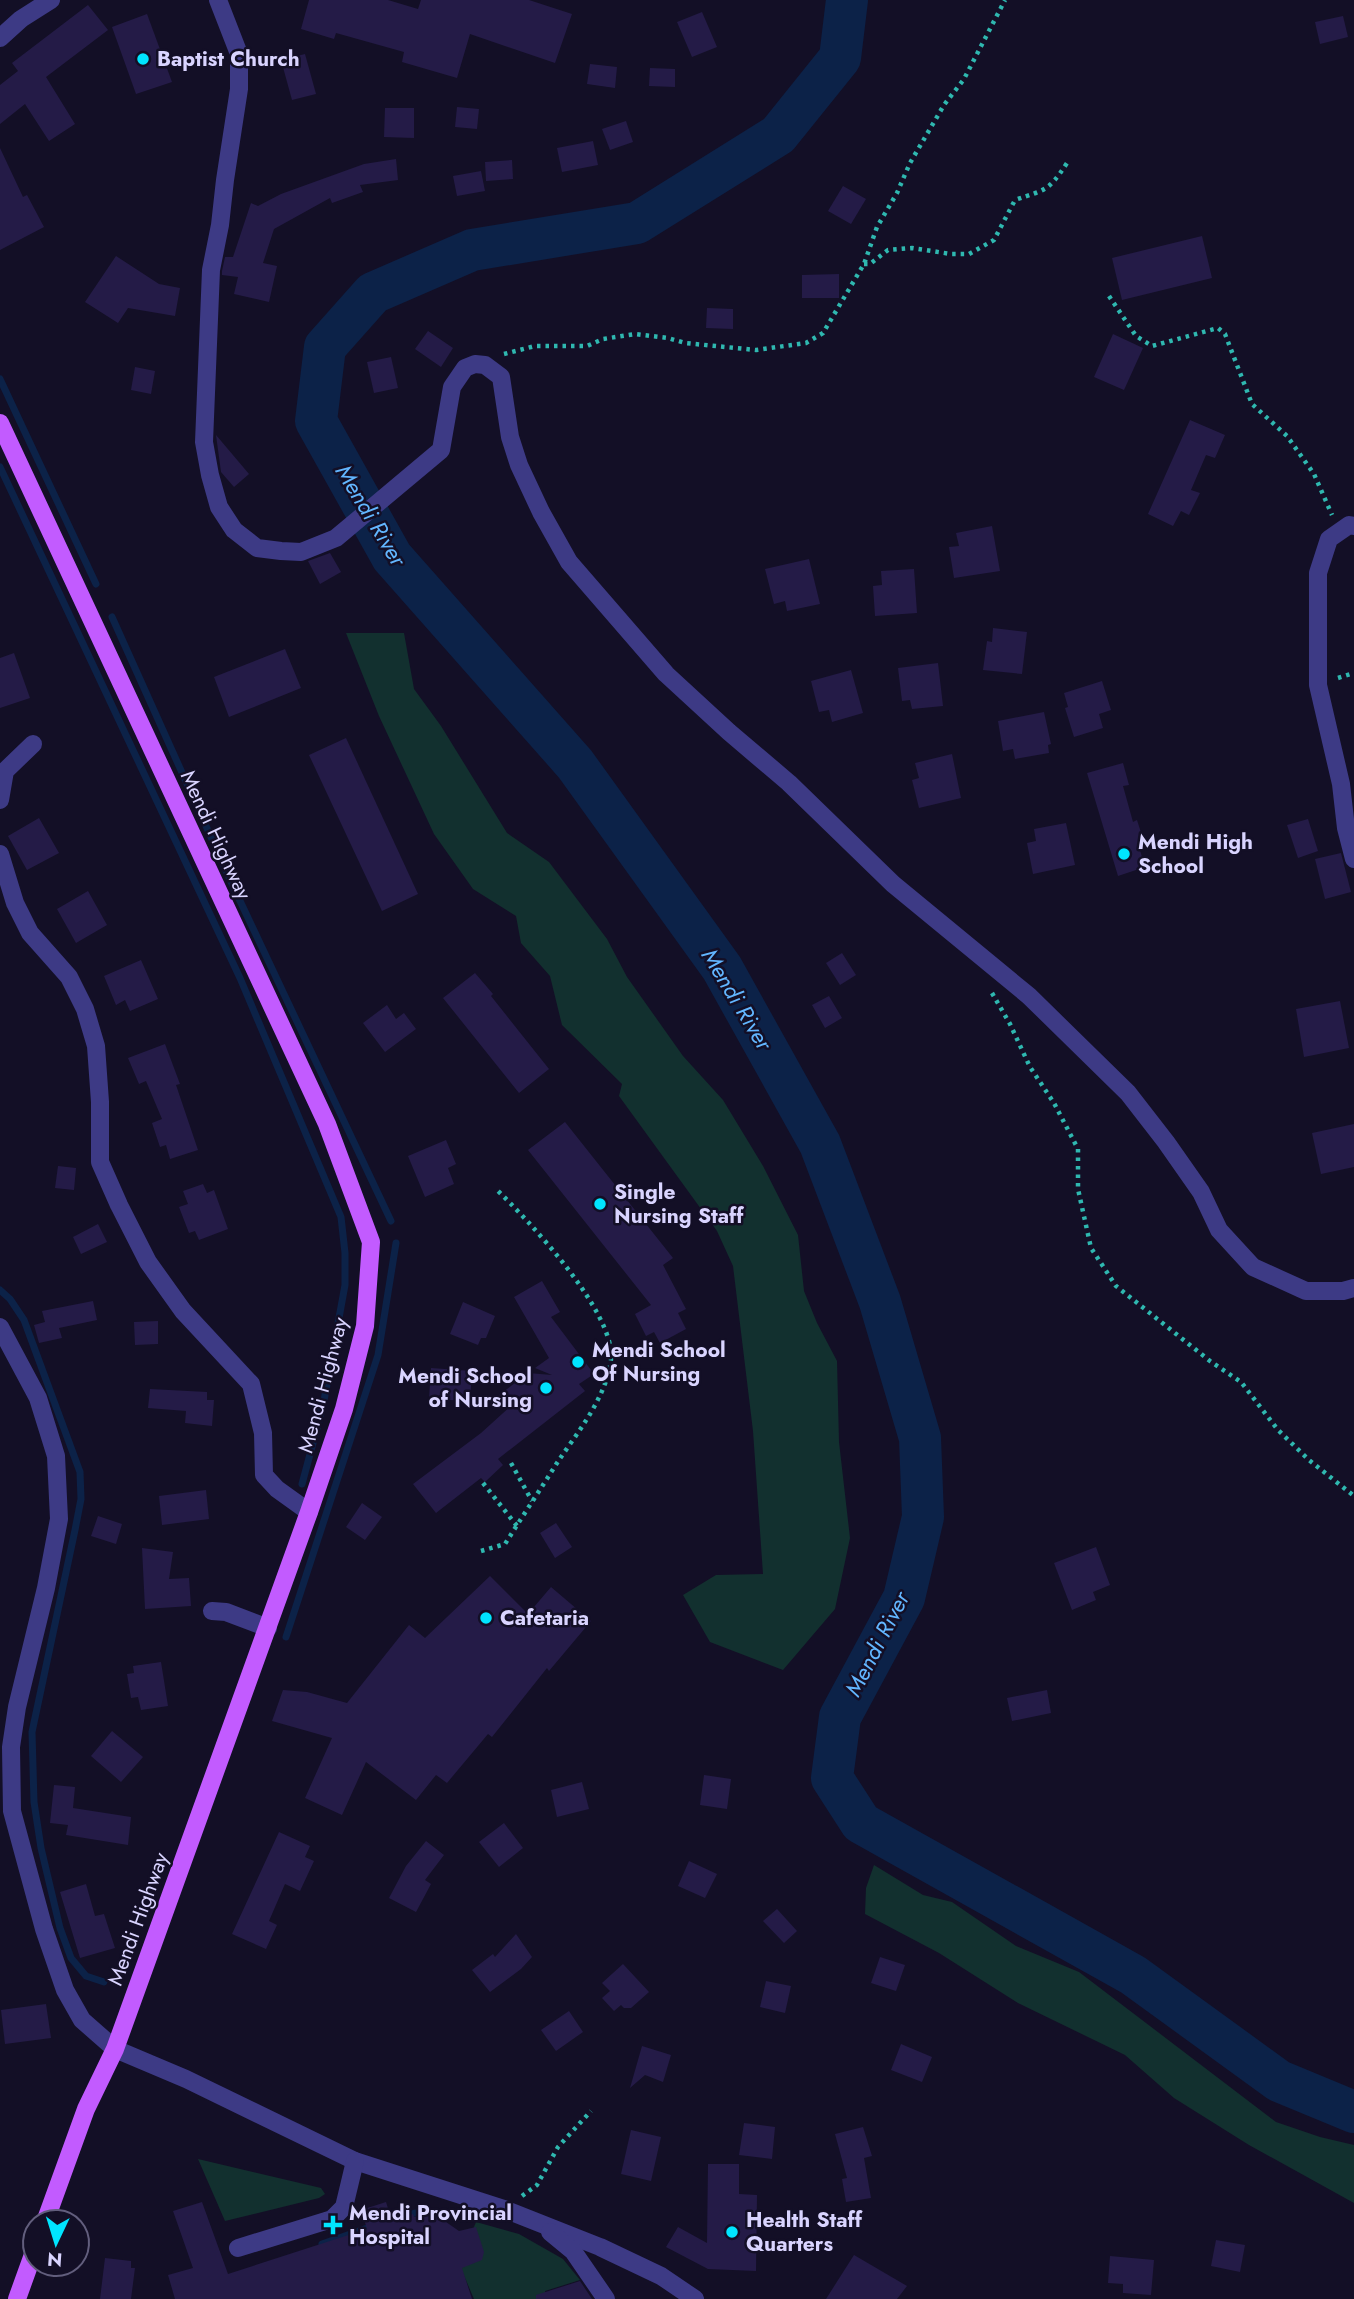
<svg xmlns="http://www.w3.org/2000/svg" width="1354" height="2299" viewBox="0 0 1354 2299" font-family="Jost,sans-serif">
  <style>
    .green { fill: #12302f }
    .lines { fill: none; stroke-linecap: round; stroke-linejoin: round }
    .stream { stroke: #0c2248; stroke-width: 7 }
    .river { stroke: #0c2248; stroke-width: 42 }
    .building { fill: #241b47 }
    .path { stroke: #2fb8b0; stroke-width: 4.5; stroke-dasharray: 3.5 5; stroke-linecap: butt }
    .minor { stroke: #3d3a85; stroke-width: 18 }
    .major { stroke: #c25bff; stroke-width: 18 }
    .poi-dot { fill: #00e5ff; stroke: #130f26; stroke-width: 2.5 }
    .labels { text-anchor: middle; stroke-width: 5; stroke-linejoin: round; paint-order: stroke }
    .poi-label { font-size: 21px; font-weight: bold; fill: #d9d4ff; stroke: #130f26; text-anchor: start }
    .street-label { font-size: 21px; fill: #d9d4ff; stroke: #130f26 }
    .water-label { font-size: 23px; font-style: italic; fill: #62b6ff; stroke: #130f26 }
  </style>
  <rect width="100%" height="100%" fill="#130f26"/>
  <g class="green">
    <polygon points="346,633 404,633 414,689 441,726 507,833 549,862 607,939 627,977 683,1056 723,1100 763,1166 798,1235 804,1291 817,1323 837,1361 839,1442 850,1538 835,1609 783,1670 710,1642 683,1595 716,1575 763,1574 753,1431 733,1266 717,1231 619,1096 622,1084 562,1025 550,976 521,943 516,916 473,889 434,834 379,716"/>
    <polygon points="874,1865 923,1895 952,1902 1016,1946 1079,1972 1276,2122 1320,2137 1354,2145 1354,2203 1249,2145 1174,2098 1125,2055 1018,2003 939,1953 865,1914 866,1888"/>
    <polygon points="198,2159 321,2188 325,2194 319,2198 225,2221"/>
    <polygon points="476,2222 519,2234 563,2259 580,2280 545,2291 546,2299 474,2299 459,2264"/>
  </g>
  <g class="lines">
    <g class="stream">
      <polyline points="0,379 96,584"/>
      <polyline points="0,467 240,978 341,1217 345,1253 345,1285 323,1406 302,1484"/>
      <polyline points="112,617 233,886 391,1221"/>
      <polyline points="0,1290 10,1299 24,1320 80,1472 81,1499 75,1530 32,1732 34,1802 41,1848 60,1928 71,1958 86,1976 104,1982"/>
      <polyline points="286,1637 378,1355 396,1243"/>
      <polyline points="385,2223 415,2213"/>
      <polyline points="322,2244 373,2226"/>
    </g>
    <polyline class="river" points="847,0 840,58 778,135 637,223 472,250 373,293 325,347 316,421 392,557 575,764 722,968 820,1144 880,1302 920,1438 923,1517 904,1598 840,1717 832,1778 861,1823 1133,1975 1279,2081 1354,2112"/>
  </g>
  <g class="building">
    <polygon points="309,0 388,0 418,9 421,0 529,0 572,14 555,63 470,34 457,78 402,62 404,52 336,33 334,39 301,29"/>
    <polygon points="88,5 108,30 46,77 75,124 49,141 25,104 0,124 0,85 18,71 12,63"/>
    <polygon points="702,12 717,47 692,57 677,22"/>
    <polygon points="147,14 172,82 136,94 112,27"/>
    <polygon points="1343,16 1348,37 1320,44 1315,22"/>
    <polygon points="305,54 316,94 292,100 281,60"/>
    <polygon points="590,64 617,67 615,88 587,84"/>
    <polygon points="650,68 675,69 675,87 649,86"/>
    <polygon points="457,107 479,109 477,129 455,127"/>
    <polygon points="385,108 414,108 414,138 384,137"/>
    <polygon points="626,121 633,142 610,150 602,129"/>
    <polygon points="593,141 598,165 562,172 557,148"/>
    <polygon points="0,148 23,197 27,195 44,227 0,250"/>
    <polygon points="396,159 398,180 360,185 363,192 332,203 330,198 274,229 263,263 277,266 269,302 234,294 238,277 222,275 222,271 225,257 233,257 251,203 258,206 281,194 364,164"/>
    <polygon points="512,160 513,179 486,181 485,162"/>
    <polygon points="481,171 485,191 457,196 453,176"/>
    <polygon points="843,186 866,199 851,224 828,211"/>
    <polygon points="1202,236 1212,278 1122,300 1112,258"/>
    <polygon points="116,256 159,284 180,288 175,316 128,308 118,323 85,302"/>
    <polygon points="839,274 839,298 802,298 802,275"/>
    <polygon points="707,308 733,309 733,329 706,328"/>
    <polygon points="428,331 453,348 441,367 415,349"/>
    <polygon points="1113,334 1143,348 1124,390 1094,377"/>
    <polygon points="391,357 398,388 374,393 367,362"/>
    <polygon points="135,367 155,371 151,394 131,390"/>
    <polygon points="1190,420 1225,435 1215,458 1206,455 1191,490 1200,493 1189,515 1181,511 1173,526 1148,514"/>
    <polygon points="216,435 249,474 234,487 221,472"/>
    <polygon points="992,526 1000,571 954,578 949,547 959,546 956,533"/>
    <polygon points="330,553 341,572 320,584 308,561"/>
    <polygon points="809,559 820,604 787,611 785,601 774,604 765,569"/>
    <polygon points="914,569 917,613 875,616 873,586 882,585 881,571"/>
    <polygon points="993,628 1027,632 1022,674 983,670 987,641 992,642"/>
    <polygon points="285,649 301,688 229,717 214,677"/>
    <polygon points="14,653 30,698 0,708 0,658"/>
    <polygon points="938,663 943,706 912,709 910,700 902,701 898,668"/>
    <polygon points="851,670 863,713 832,722 829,710 819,712 811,681"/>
    <polygon points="1102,681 1111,710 1099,714 1103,728 1074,737 1065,708 1068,707 1064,693"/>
    <polygon points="1044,712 1051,744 1048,745 1049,753 1015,759 1013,749 1003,751 998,721"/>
    <polygon points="346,738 418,894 382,911 309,755"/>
    <polygon points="952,754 961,798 919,808 912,780 919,778 915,763"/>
    <polygon points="1123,763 1129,785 1123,786 1133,822 1137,820 1145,845 1139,847 1145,867 1118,876 1087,773"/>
    <polygon points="39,818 59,853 27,870 8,836"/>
    <polygon points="1308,819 1318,851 1298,858 1287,825"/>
    <polygon points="1066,823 1075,865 1033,874 1027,843 1036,841 1034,829"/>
    <polygon points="1341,853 1351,892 1325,899 1315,859"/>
    <polygon points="88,891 107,925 76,943 57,909"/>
    <polygon points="842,953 856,975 840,985 826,963"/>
    <polygon points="141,960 158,999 130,1011 125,1000 116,1005 104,976"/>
    <polygon points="475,973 493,994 491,996 549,1069 519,1093 443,998"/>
    <polygon points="829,996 842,1018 825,1028 812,1005"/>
    <polygon points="1340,1001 1349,1048 1304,1057 1296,1009"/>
    <polygon points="387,1005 396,1019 404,1013 416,1029 385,1052 363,1023"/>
    <polygon points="165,1044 180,1084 176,1085 198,1150 170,1159 166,1145 160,1147 152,1123 162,1119 146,1081 139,1084 128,1058"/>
    <polygon points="565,1122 673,1258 663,1265 686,1309 678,1313 686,1329 660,1343 654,1332 646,1336 635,1314 651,1305 528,1150"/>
    <polygon points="1354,1124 1354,1167 1321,1174 1312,1133"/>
    <polygon points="446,1140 456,1164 448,1168 454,1184 425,1197 408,1156"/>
    <polygon points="58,1166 76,1168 74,1190 55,1188"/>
    <polygon points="203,1184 207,1193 214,1190 228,1229 199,1240 195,1231 189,1233 179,1207 188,1204 183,1191"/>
    <polygon points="98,1224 107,1242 81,1254 73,1237"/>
    <polygon points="542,1281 560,1312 551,1317 594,1374 579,1384 585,1391 498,1459 503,1465 485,1482 481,1478 436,1513 413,1484 481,1433 514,1403 490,1402 528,1373 552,1375 535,1368 549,1358 514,1297"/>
    <polygon points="93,1301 97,1320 59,1328 62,1338 39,1343 34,1325 45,1322 42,1311"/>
    <polygon points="463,1302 495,1316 486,1338 481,1338 478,1345 450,1334"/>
    <polygon points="158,1321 158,1344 135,1345 134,1322"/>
    <polygon points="431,1368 472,1371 470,1401 429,1399"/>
    <polygon points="150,1389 207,1392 207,1400 214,1400 212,1426 185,1423 186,1411 148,1408"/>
    <polygon points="206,1490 209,1519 162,1525 159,1496"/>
    <polygon points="362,1503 382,1517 365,1540 346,1527"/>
    <polygon points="98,1516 122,1524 116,1544 91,1536"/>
    <polygon points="556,1523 572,1547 555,1558 540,1533"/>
    <polygon points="1096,1547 1110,1585 1093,1592 1096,1600 1072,1610 1054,1563"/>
    <polygon points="142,1548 173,1552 169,1579 189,1578 191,1606 145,1609"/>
    <polygon points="490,1576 528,1614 551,1587 591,1621 549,1671 547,1668 492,1737 488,1734 447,1783 436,1775 416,1800 366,1762 342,1815 305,1798 332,1738 272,1721 283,1690 307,1692 347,1703 409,1625 425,1638"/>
    <polygon points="161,1662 168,1706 141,1710 138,1697 131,1698 127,1674 134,1673 133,1666"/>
    <polygon points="1047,1690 1051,1713 1012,1721 1007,1698"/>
    <polygon points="112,1731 143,1757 121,1782 91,1756"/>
    <polygon points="704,1775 731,1779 727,1809 700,1805"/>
    <polygon points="582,1782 589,1809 557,1817 551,1790"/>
    <polygon points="54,1785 75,1787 73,1808 131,1817 128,1845 66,1835 68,1825 50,1823"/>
    <polygon points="504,1823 523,1848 499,1867 479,1842"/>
    <polygon points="279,1832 310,1846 305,1857 314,1861 300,1891 285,1884 269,1921 277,1925 266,1949 232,1934"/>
    <polygon points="426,1841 444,1855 425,1880 431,1884 416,1912 389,1898 406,1866"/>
    <polygon points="689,1861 717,1874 705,1898 678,1886"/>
    <polygon points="86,1884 95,1916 104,1914 115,1948 80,1958 60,1892"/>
    <polygon points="777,1909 797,1931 784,1943 763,1921"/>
    <polygon points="516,1934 532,1957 521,1969 490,1992 472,1970 493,1954 495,1957"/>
    <polygon points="880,1957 905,1965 896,1991 871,1983"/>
    <polygon points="623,1964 649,1992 631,2008 624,2008 621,2005 614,2011 602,1998 610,1991 602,1983"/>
    <polygon points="766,1981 791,1986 785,2013 760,2007"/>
    <polygon points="46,2004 51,2038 5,2044 1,2010"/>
    <polygon points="569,2011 583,2032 556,2051 541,2030"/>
    <polygon points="901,2044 932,2057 922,2082 891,2070"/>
    <polygon points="642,2046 671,2055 663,2082 645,2075 630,2088"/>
    <polygon points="744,2123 775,2127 772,2159 739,2155"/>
    <polygon points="863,2127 872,2156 864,2158 871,2198 846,2202 842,2179 847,2178 835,2134"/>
    <polygon points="631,2130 661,2137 651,2181 621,2174"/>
    <polygon points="708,2164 739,2164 739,2194 757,2195 756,2271 708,2269 666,2247 678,2227 707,2243"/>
    <polygon points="202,2202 228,2274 367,2229 361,2210 386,2202 392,2221 413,2214 414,2217 433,2213 459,2231 476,2227 484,2252 482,2260 462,2268 472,2299 175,2299 168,2275 193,2268 173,2211"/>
    <polygon points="1216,2240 1245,2245 1240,2272 1211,2266"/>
    <polygon points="854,2255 907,2286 897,2299 826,2299"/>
    <polygon points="1110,2256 1154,2260 1151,2295 1123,2293 1123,2284 1108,2283"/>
    <polygon points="105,2258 131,2261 131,2268 135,2268 131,2299 100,2299"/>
    <polygon points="580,2281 592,2299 536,2299 536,2295"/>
  </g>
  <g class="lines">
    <g class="path">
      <path d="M864,264H870L888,250L912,248L951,254H969L994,240L1015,200C1046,189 1048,192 1067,163"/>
      <polyline points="1109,296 1136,336 1152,346 1218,328 1225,334 1252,404 1287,436 1314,474 1332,515"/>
      <polyline points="504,354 535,346 587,346 603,339 635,334 668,338 685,343 756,350 806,343 823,333 864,264 877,227 897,193 910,163 944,105 964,79 1005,0"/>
      <polyline points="1338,678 1354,673"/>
      <polyline points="992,993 1010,1024 1030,1067 1054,1103 1078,1149 1078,1189 1091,1248 1116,1286 1210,1361 1241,1382 1278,1430 1309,1460 1354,1496"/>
      <polyline points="511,1463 532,1501"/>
      <polyline points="483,1483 517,1526"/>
      <path d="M481,1551L505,1544C522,1517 540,1490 557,1463C577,1433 607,1397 611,1359C615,1312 529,1221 496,1189"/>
      <polyline points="522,2196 537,2185 558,2147 591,2111"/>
    </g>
    <g class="minor">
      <polyline points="218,0 239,54 239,89 225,180 220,225 211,270 204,442 210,475 219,507 234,530 257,548 281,551 301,552 336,538 441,450 452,387 465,368 475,364 485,365 501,377 510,437 519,465 541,512 569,562 666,674 729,732 789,783 893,884 1029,996 1128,1093 1166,1142 1201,1192 1219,1230 1253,1267 1306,1291 1343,1291 1354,1288"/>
      <polyline points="0,38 21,19 51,0"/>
      <polyline points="1354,526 1349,525 1329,539 1318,573 1318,685 1341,784 1346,828 1354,859"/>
      <polyline points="0,800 5,771 33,744"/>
      <polyline points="0,854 15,903 30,933 69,977 85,1009 96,1046 100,1102 100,1162 119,1205 148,1262 183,1311 251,1384 263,1433 264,1475 277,1489 309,1512"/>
      <polyline points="0,1327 38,1398 56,1456 59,1519 46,1588 17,1707 11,1747 12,1811 44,1929 65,1990 82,2020 115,2049 186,2079 355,2161 504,2209 600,2247 661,2276 695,2299"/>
      <polyline points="212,1611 226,1612 268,1628"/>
      <polyline points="550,2232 573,2251 606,2299"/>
      <polyline points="238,2248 332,2219 344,2207 355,2161"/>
    </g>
    <g class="major">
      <polyline points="0,423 327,1124 371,1242 365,1326 344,1409 309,1512 115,2049 86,2109 45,2222"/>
      <polyline points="17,2299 35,2249"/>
    </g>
  </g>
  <g class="poi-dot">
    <circle cx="143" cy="59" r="7"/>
    <circle cx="1124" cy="854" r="7"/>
    <circle cx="600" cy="1204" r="7"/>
    <circle cx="578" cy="1362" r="7"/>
    <circle cx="546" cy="1388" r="7"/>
    <circle cx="486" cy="1618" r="7"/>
    <path d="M329.5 2214.5h7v7h7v7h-7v7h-7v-7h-7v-7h7z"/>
    <circle cx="732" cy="2232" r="7"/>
  </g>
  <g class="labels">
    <g class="poi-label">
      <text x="157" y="66">Baptist Church</text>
      <text x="1138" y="849">Mendi High<tspan x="1138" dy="24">School</tspan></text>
      <text x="614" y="1199">Single<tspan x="614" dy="24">Nursing Staff</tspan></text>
      <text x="592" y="1357">Mendi School<tspan x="592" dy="24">Of Nursing</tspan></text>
      <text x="532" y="1383" text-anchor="end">Mendi School<tspan x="532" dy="24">of Nursing</tspan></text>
      <text x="500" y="1625">Cafetaria</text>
      <text x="349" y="2220">Mendi Provincial<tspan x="349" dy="24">Hospital</tspan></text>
      <text x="746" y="2227">Health Staff<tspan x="746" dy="24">Quarters</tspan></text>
    </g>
    <g class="street-label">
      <text transform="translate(216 835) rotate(65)" y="7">Mendi Highway</text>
      <text transform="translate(323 1385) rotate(-75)" y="7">Mendi Highway</text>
      <text transform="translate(138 1919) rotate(-70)" y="7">Mendi Highway</text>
    </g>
    <g class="water-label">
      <text transform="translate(371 515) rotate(59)" y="8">Mendi River</text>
      <text transform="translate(737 999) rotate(59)" y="8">Mendi River</text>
      <text transform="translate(877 1644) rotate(-63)" y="8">Mendi River</text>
    </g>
  </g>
  <g transform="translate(56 2243) rotate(184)"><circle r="33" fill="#130f26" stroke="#625e7d" stroke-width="2"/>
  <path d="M0-5L12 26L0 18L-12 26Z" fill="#00e5ff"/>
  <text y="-10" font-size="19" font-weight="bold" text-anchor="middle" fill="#d9d4ff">N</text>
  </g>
</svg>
